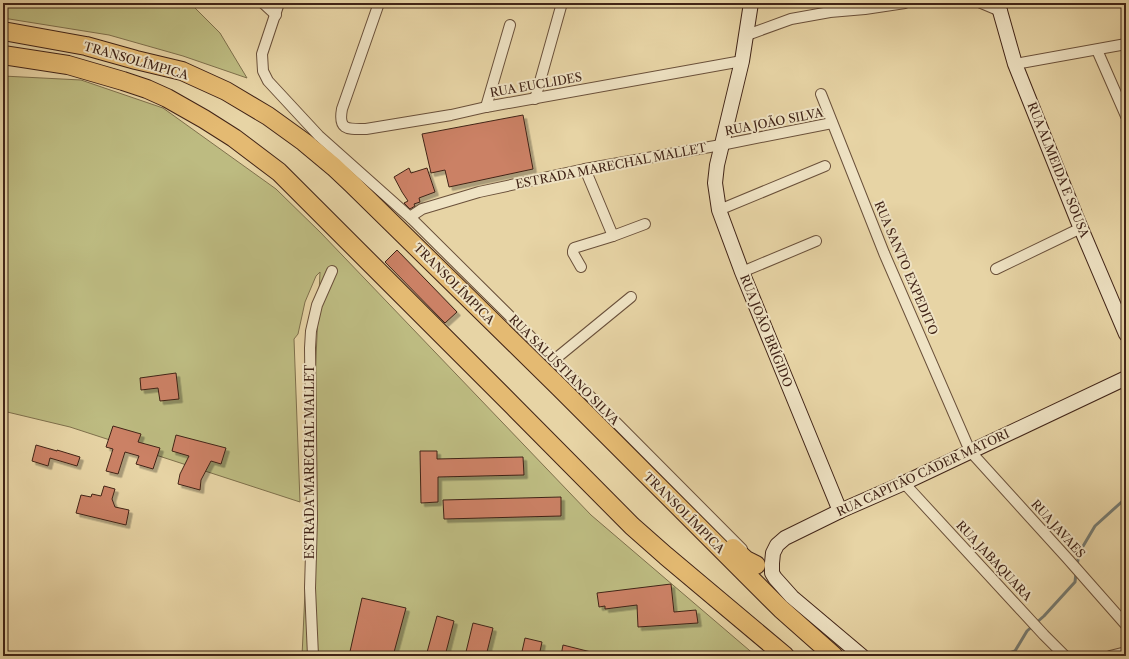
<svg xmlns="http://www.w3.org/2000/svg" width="1129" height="659" viewBox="0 0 1129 659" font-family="'Libre Caslon Text',serif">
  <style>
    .green { fill: #bdbb81; stroke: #7f704c }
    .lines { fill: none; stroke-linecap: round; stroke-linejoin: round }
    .stream { stroke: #767c73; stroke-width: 3 }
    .building { fill: #cb8165; stroke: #412417; filter: url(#shadow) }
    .street-casing { stroke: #6a503a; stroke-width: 12 }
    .secondary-casing { stroke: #412417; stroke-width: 16 }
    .highway-casing { stroke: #412417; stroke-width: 20 }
    .street { stroke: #efe3c4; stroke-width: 10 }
    .secondary { stroke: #efe3c4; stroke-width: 14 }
    .highway { stroke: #e4ba72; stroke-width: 18 }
    .labels { text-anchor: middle; stroke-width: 4; stroke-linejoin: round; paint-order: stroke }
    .street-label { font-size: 12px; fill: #412417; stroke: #efe3c4 }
  </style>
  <defs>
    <filter id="shadow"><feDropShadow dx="3.5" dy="3.5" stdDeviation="0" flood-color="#0004"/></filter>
  </defs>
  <rect width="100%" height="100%" fill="#e7d4a5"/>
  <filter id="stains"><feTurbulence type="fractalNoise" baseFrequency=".005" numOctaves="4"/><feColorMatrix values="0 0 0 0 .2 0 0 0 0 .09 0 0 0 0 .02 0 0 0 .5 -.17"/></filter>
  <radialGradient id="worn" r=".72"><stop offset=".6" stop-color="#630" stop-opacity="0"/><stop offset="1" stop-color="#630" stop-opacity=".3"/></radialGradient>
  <g class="green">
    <polygon points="3,3 190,3 220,33 247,78 183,56 109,35 3,18"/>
    <polygon points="3,76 81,80 163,108 276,189 321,233 591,515 756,656 302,656 320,272 316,276 305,302 298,334 294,339 300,502 70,427 3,411"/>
  </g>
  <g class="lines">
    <g class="stream">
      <polyline points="1077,566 1079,553 1095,526 1126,498"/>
      <polyline points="1001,656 1015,651 1027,631 1044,616 1075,582 1076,573"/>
    </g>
  </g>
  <g class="building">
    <polygon points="523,115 533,169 449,187 445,170 431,173 422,134"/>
    <polygon points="409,168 411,173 427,168 435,192 419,198 420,202 414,204 415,206 410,209 404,203 408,201 402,192 394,177"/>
    <polygon points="397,250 457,312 445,323 385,262"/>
    <polygon points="176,373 179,399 160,401 158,388 141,390 140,378"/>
    <polygon points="113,426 141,434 138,442 160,448 153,469 136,464 139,456 125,452 118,474 106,471 113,449 106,447"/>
    <polygon points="176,435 226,448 221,464 211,461 201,480 200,490 178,484 180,474 189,456 172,451"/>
    <polygon points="36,445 57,451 57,450 80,457 77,466 50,458 48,466 32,461"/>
    <polygon points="420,451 437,451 437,459 523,457 524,475 438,477 438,502 421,503"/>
    <polygon points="104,486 115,489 112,499 115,507 129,510 126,525 76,513 81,495 91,497 92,494 101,496"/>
    <polygon points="561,497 561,516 444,519 443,500"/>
    <polygon points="671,584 674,612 696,610 698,623 638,627 637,605 605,609 605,606 599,607 597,593"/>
    <polygon points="362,598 406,608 393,656 349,656"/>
    <polygon points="437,616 454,621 445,656 426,656"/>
    <polygon points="473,623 493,628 486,656 465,656"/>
    <polygon points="525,638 542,642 539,656 521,656"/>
    <polygon points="563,645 595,653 595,656 561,656"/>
  </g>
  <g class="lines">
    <g class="street-casing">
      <g id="street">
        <polyline points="263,3 276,15"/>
        <polyline points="279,3 262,54 263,71 268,81 319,136 411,218 554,360 742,549"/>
        <path d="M379,3L342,109C338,131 348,129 366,129L451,115L486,107L742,61"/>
        <polyline points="981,3 1000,11"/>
        <polyline points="747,35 791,19 830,12 865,9 905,3"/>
        <polyline points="1097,50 1126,116"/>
        <polyline points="1015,64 1126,44"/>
        <polyline points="821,94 884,253 970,451 1067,558 1126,625"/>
        <polyline points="535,99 562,3"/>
        <polyline points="486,107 510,25"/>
        <polyline points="585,169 613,236 645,224"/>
        <polyline points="719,210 825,166"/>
        <polyline points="411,218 413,215 422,209 479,192 585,169 721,145 832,123"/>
        <polyline points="581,267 573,253 573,251 574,248 613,236"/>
        <polyline points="996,269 1081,228"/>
        <polyline points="742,272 816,241"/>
        <polyline points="554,360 631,297"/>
        <polyline points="904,483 1044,635 1065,656"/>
        <polyline points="313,656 310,588 312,519 310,348 311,331 317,305 332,271"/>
        <polyline points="1110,656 1126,652"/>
      </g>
    </g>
    <g class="secondary-casing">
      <g id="secondary">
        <polyline points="751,3 742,61 717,165 715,183 719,210 742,272 840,511"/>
        <polyline points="998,3 1000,11 1015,64 1077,219 1126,334"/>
        <polyline points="862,656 792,597 775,578 772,573 772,563 773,553 777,545 785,538 840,511 904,483 1126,378"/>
      </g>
    </g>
    <g class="highway-casing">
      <g id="highway">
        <polyline points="3,31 86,46 136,60 182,71 226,91 268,116 304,142 334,167 352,184 559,387 781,609 834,656"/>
        <polyline points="3,55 68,65 123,81 147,89 167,98 204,119 234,138 279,172 514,407 632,526 666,556 785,656"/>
        <polyline points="733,548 746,560 756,565"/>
      </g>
    </g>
    <use href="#street" class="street"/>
    <use href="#secondary" class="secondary"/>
    <use href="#highway" class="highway"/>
  </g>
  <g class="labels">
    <g class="street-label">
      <text transform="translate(136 61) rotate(16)" y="4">TRANSOLÍMPICA</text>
      <text transform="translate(536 85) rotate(-10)" y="4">RUA EUCLIDES</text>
      <text transform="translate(774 122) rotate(-11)" y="4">RUA JOÃO SILVA</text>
      <text transform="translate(611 166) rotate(-11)" y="4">ESTRADA MARECHAL MALLET</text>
      <text transform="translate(1058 170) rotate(68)" y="4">RUA ALMEIDA E SOUSA</text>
      <text transform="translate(906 268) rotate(67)" y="4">RUA SANTO EXPEDITO</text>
      <text transform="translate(454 284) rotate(45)" y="4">TRANSOLÍMPICA</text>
      <text transform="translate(766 331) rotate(68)" y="4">RUA JOÃO BRÍGIDO</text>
      <text transform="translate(564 370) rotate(45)" y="4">RUA SALUSTIANO SILVA</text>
      <text transform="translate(310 462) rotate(-90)" y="4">ESTRADA MARECHAL MALLET</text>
      <text transform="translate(923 473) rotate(-25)" y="4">RUA CAPITÃO CADER MATORI</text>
      <text transform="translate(684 513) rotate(45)" y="4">TRANSOLÍMPICA</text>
      <text transform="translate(1058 529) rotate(48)" y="4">RUA JAVAES</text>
      <text transform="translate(994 561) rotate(47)" y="4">RUA JABAQUARA</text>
    </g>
  </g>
  <rect width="1129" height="659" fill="none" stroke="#e7d4a5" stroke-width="16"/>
  <rect x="4" y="4" width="1121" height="651" fill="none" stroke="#412417" stroke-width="2"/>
  <rect x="8" y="8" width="1113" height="643" fill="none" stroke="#412417"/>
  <rect width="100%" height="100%" filter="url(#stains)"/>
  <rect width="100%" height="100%" fill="url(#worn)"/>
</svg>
